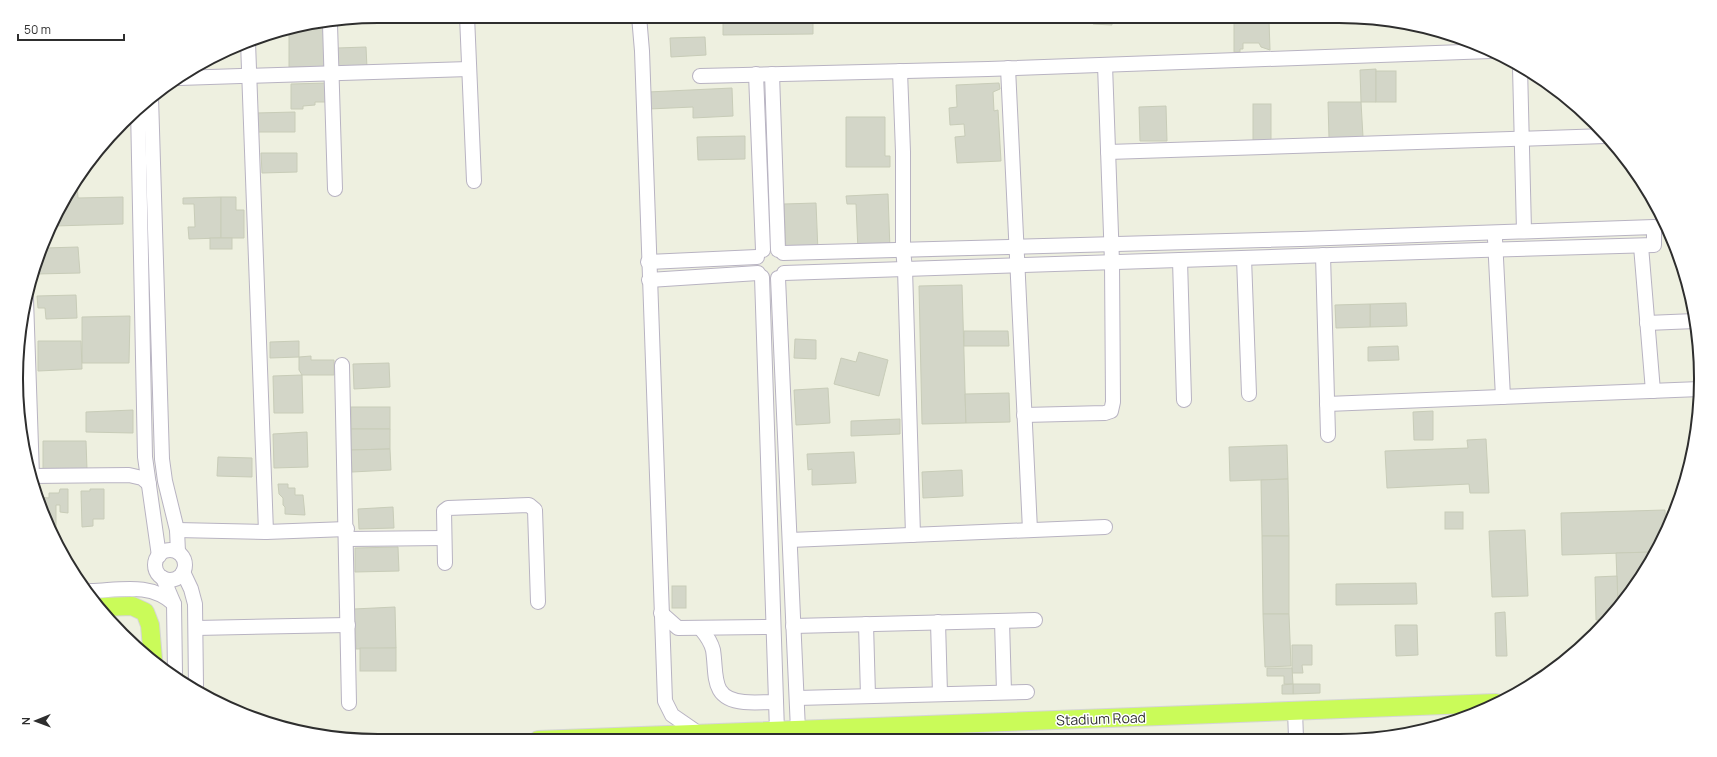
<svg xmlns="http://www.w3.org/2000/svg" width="1717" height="757" viewBox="0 0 1717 757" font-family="Manrope,sans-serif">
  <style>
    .pitch { fill: #98f194 }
    .building { fill: #d3d6c8; stroke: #c8ccb8 }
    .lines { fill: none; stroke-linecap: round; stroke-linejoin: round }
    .minor-casing { stroke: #b8b3c2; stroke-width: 16 }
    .major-casing { stroke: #d5d5d5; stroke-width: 20 }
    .minor { stroke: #fff; stroke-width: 14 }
    .major { stroke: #cafb59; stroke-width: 18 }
    .labels { text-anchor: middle; stroke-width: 3; stroke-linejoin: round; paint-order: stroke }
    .street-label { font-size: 14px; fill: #2e2e2e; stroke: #fff }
    .rim { fill: none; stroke: #2e2e2e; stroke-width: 2 }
  </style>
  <rect width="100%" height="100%" fill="#eef0e0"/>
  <polygon class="pitch" points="1039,733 1039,739 854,740"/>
  <g class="building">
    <polygon points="723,16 813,16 813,34 723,35"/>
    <polygon points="1094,16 1112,16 1112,25 1093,24"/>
    <polygon points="1241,16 1250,16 1251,19 1241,20"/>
    <polygon points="1234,20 1269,20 1270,50 1261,47 1259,43 1243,43 1243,49 1240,49 1240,52 1234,52"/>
    <polygon points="325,25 325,67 289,67 289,31"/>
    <polygon points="705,37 706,55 671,57 670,38"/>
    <polygon points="366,47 367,68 338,69 337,48"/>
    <polygon points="1376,69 1376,102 1361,102 1360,70"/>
    <rect x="1376" y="71" width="20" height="31"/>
    <polygon points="328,83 328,102 315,102 315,105 303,106 303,109 291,109 291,84"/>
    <polygon points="999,83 1000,89 993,92 994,111 998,110 1001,161 957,163 955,137 965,136 964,124 950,125 949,108 957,107 956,85"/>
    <polygon points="732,88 733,116 693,118 693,107 649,109 648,92"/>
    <polygon points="1328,102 1361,102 1363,137 1329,138"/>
    <rect x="1253" y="104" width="18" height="36"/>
    <polygon points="1166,106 1167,141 1140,141 1139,107"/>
    <polygon points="295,112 295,132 256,132 256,113"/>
    <polygon points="846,117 885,117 885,156 890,156 890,167 846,167"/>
    <polygon points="745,136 745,159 698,160 697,137"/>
    <polygon points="261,153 297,153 297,172 262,173"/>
    <polygon points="77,182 78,198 123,197 123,224 54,226 65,197"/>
    <polygon points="888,194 890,250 858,251 856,204 847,204 846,196"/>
    <polygon points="221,197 221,238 189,239 188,227 195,227 194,204 183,204 183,198"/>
    <polygon points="221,197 236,197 236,210 244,210 244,238 221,238"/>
    <polygon points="816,203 818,252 786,253 784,204"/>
    <rect x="210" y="238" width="22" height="11"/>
    <polygon points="78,247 80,273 36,274 45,248"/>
    <polygon points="962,285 966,423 922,424 919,286"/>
    <polygon points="76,295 77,318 46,319 45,308 38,308 37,296"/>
    <polygon points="1406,303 1407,326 1370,327 1370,304"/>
    <polygon points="1370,304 1370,327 1336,328 1335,305"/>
    <polygon points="130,316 129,363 82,363 82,317"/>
    <polygon points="964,331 1008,331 1009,346 964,346"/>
    <polygon points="795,339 816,340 816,359 794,358"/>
    <polygon points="38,341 81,341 82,369 38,371"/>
    <polygon points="299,341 299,357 270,358 270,342"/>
    <polygon points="1398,346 1399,360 1368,361 1368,347"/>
    <polygon points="859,352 888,360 879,396 834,384 841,358 856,362"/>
    <polygon points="311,356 311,360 334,360 334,375 302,375 299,370 299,357"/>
    <polygon points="389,363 390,387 354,389 353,364"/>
    <polygon points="302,375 303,413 274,413 273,376"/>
    <polygon points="828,388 830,423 796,425 794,390"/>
    <polygon points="1009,393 1010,422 966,423 965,394"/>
    <rect x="351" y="407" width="39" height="22"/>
    <polygon points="133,410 133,433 86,432 86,412"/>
    <polygon points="1433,411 1433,440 1414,440 1413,412"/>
    <polygon points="900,419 900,434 851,436 851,421"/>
    <polygon points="351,429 390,429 390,449 351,450"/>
    <polygon points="307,432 308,467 274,468 273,434"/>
    <polygon points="1486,439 1489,493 1470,493 1469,484 1387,488 1385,451 1468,448 1467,440"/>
    <polygon points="43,441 86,441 87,470 43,471"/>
    <polygon points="1287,445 1288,479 1230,481 1229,447"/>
    <polygon points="390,449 391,470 352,472 351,450"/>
    <polygon points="854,452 856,483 812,485 812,469 808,470 807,454"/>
    <polygon points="218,457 252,458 252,477 217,476"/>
    <polygon points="962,470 963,496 923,498 922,472"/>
    <polygon points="1288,479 1289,536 1262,536 1261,480"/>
    <polygon points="278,484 288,484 288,488 295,488 295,495 303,495 305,515 285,514 285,507 283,505 283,498 279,494"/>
    <polygon points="60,489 68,489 68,513 60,512 60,505 56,505 56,530 51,530 37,497 49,498 49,493 59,493"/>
    <polygon points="90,489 104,489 104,519 93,519 93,526 82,527 81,491 90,491"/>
    <polygon points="393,507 394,528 359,529 358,509"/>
    <polygon points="1665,510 1666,531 1653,552 1562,555 1561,513"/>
    <rect x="1445" y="512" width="18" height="17"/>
    <polygon points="1525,530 1528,596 1492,597 1489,531"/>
    <polygon points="1262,536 1289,536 1289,614 1263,614"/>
    <polygon points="398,547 399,571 355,572 355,548"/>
    <polygon points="1653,552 1626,599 1618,607 1616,553"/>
    <polygon points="1617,576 1618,607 1605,620 1596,620 1595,577"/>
    <polygon points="1416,583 1417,604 1336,605 1336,584"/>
    <rect x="672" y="586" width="14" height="22"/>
    <polygon points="395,607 396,648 356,649 354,609"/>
    <polygon points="1505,612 1507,656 1496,656 1495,613"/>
    <polygon points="1263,614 1289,614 1291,666 1265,667"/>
    <polygon points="1395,625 1417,625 1418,655 1396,656"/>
    <polygon points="1292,645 1312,645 1312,665 1302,665 1303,673 1292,673"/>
    <rect x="360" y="648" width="36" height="23"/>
    <polygon points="1267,668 1292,668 1293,684 1284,684 1284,676 1267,676"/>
    <polygon points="1293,684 1320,684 1320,693 1293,694"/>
    <polygon points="1293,684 1293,694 1282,694 1282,685"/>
  </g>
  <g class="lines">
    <g class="minor-casing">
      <g id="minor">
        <polyline points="467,16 474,181"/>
        <polyline points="639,16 642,51 665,701 672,715 701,735"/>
        <polyline points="330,24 335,189"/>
        <polyline points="248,42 266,532"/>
        <polyline points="1520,67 1524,231"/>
        <polyline points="1008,68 1030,530"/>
        <polyline points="900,71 903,152 903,250 905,269 913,535"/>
        <polyline points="756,74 763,250"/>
        <polyline points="772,74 778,250"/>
        <polyline points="700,76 988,69 1491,51"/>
        <polyline points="179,78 469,69"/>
        <polyline points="151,97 162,459 165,481 177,530 178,552"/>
        <polyline points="138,108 145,457 159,556"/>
        <polyline points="1108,152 1606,136"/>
        <polyline points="1495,239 1503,397"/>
        <polyline points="1641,246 1653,391"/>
        <polyline points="783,253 1301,239 1654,227 1654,245 1481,250 784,273"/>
        <polyline points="1323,255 1328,435"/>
        <polyline points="1244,258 1249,394"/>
        <polyline points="1180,260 1184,400"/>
        <polyline points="648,262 757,257"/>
        <polyline points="762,277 777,731"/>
        <polyline points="778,278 798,730"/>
        <polyline points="649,280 758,273"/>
        <polyline points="26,299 32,476"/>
        <polyline points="1647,323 1695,321"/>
        <polyline points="342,365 349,703"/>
        <polyline points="1327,404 1700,389"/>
        <polyline points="1024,415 1105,413 1111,411 1113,402 1112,262 1105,65"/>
        <polyline points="31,476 129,475 142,478 149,484"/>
        <polyline points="177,530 266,532 347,529"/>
        <polyline points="347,539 444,538"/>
        <polyline points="790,540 1105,527"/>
        <circle cx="170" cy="565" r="15"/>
        <polyline points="445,563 444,511 448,508 529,505 535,510 538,602"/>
        <polyline points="183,572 191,589 195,604 196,686"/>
        <polyline points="163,578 174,604 175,673"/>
        <path d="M91,591C120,590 151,582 174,604"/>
        <polyline points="661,613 678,628 773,627"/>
        <polyline points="1002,621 1004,692"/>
        <polyline points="938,622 940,694"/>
        <polyline points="866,624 868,696"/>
        <polyline points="793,626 1035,620"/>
        <polyline points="196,628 348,625"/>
        <path d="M701,629C706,635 711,642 713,650C717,675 710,699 744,702C754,703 765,702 776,702"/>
        <polyline points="797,698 1027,692"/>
        <polyline points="1295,711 1296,738"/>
        <polyline points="938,739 947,725"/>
      </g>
    </g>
    <g class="major-casing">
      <g id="major">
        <polyline points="103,607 132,606 145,612 150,625 153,659"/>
        <polyline points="538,740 1496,703"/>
      </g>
    </g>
    <use href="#minor" class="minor"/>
    <use href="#major" class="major"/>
  </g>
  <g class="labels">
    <g class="street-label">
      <text transform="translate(1101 719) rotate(-2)" y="5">Stadium Road</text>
    </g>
  </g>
  <path d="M0 0H1717V757H0ZM378 23H1339A355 355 0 0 1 1694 378V379A355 355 0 0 1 1339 734H378A355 355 0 0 1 23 379V378A355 355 0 0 1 378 23Z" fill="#fff" fill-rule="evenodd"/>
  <path class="rim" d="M378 23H1339A355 355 0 0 1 1694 378V379A355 355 0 0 1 1339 734H378A355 355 0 0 1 23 379V378A355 355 0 0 1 378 23Z"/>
  <g transform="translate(36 721) rotate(269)" stroke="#ffffff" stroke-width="3" paint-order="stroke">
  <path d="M0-3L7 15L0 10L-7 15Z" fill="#2e2e2e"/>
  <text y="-6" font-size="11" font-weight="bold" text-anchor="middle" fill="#2e2e2e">N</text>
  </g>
  <path d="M18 34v6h106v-6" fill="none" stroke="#2e2e2e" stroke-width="2"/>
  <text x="24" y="34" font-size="12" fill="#2e2e2e" stroke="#ffffff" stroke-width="3" paint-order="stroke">50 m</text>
</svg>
